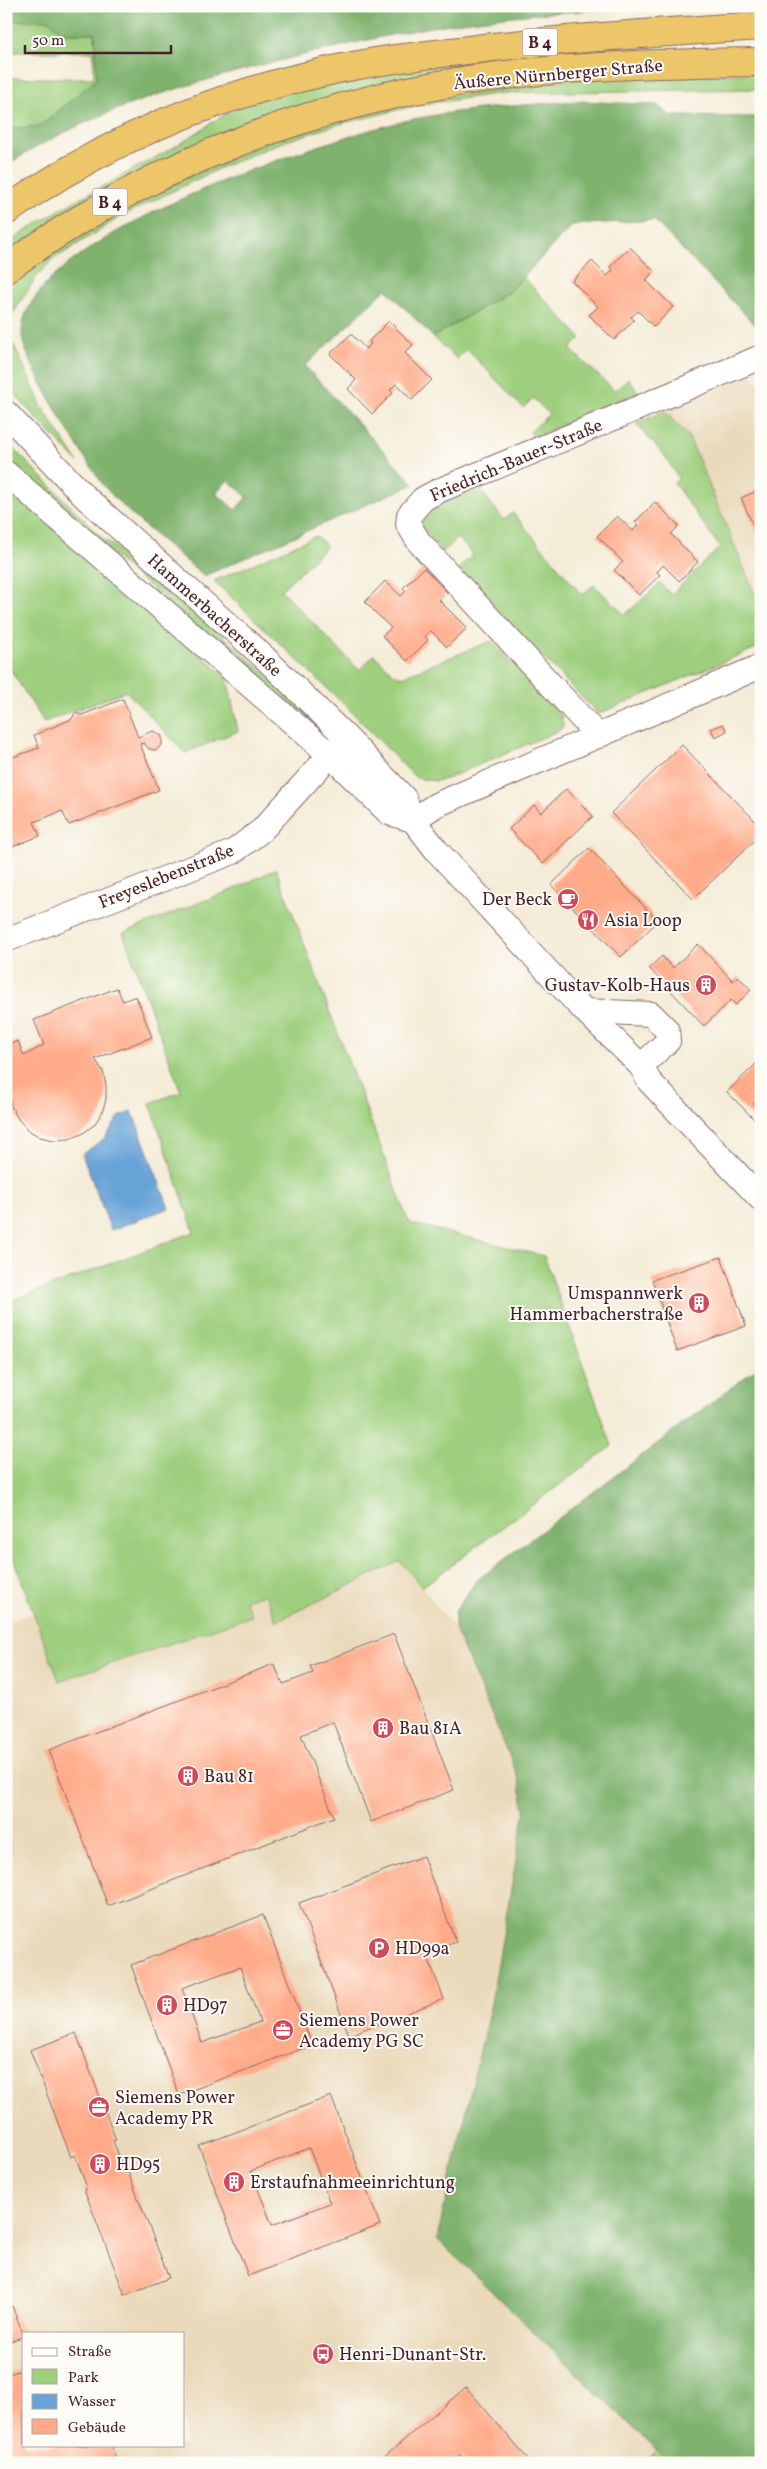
<svg xmlns="http://www.w3.org/2000/svg" width="767" height="2469" viewBox="0 0 767 2469" font-family="Vollkorn,serif">
  <style>
    .built { fill: #ead9ba; fill-rule: evenodd }
    .green { fill: #9ecf7e; stroke: #747754 }
    .forest { fill: #7eb26d; stroke: #64684c; fill-rule: evenodd }
    .water { fill: #68a3d8; stroke: #596182 }
    .lines { fill: none; stroke-linecap: round; stroke-linejoin: round }
    .stream { stroke: #68a3d8; stroke-width: 5.5 }
    .building { fill: #ffab89; fill-rule: evenodd }
    .minor-casing { stroke: #866767; stroke-width: 26 }
    .highway-casing { stroke: #866767; stroke-width: 30 }
    .minor { stroke: #fff; stroke-width: 24 }
    .highway { stroke: #ecc669; stroke-width: 28 }
    .labels { text-anchor: middle; stroke-width: 4; stroke-linejoin: round; paint-order: stroke }
    .shield { fill: #fdfcf7; stroke: #806168; stroke-width: 1 }
    .shield-label { font-size: 16px; font-weight: bold; fill: #4a1f2b }
    .street-label { font-size: 18px; fill: #4a1f2b; stroke: #fdfcf7 }
    .poi-label { font-size: 18px; fill: #4a1f2b; stroke: #fdfcf7; text-anchor: start }
  </style>
  <rect width="100%" height="100%" fill="#fdfcf7"/>
  <filter id="ink" filterUnits="userSpaceOnUse"><feTurbulence type="fractalNoise" baseFrequency=".02" numOctaves="2"/><feDisplacementMap in="SourceGraphic" scale="10" xChannelSelector="R" yChannelSelector="G"/><feConvolveMatrix kernelMatrix="1 2 1 2 8 2 1 2 1" color-interpolation-filters="sRGB"/></filter>
  <filter id="wash" filterUnits="userSpaceOnUse"><feTurbulence type="fractalNoise" baseFrequency=".0096" numOctaves="4" result="noise"/><feDisplacementMap in="SourceGraphic" scale="20" xChannelSelector="R" yChannelSelector="G"/><feGaussianBlur stdDeviation="1.12" result="paint"/><feColorMatrix in="noise" values="0 0 0 0 0 0 0 0 0 0 0 0 0 0 0 0 0 1.4 0 .05"/><feComposite in="paint" operator="in"/></filter>
  <g filter="url(#wash)">
    <rect width="100%" height="100%" fill="#f4ecd7"/>
    <g class="built">
      <polygon points="751,375 761,386 761,609 689,437 664,411"/>
      <path d="M401,1561L455,1629L518,1776L525,1810L491,2003L437,2239L658,2449L643,2463H6V1622L33,1613L59,1681L251,1616L245,1600L266,1594L277,1621ZM24,2333H184V2445H24Z"/>
    </g>
    <g class="green">
      <polygon points="49,20 62,33 95,33 97,79 40,126 6,129 6,78 94,78 93,52 6,52 6,21"/>
      <path d="M458,62L461,71L416,79L6,256V245C57,207 114,181 169,150C194,137 214,118 240,107C309,79 386,73 458,62Z"/>
      <polygon points="761,73 761,89 501,93 414,106 336,125 280,143 222,167 122,216 51,261 37,276 12,315 6,320 6,292 17,277 120,208 279,137 412,101 570,79"/>
      <polygon points="523,277 581,338 570,349 615,391 628,378 638,392 534,437 530,432 549,414 533,398 523,408 467,349 457,359 433,337 510,291"/>
      <polygon points="7,337 15,347 42,407 78,462 23,404 6,381"/>
      <path d="M664,411L689,437L761,609V646L598,714L458,569L473,555L458,538L442,553L421,526C426,504 459,496 478,487L504,520L513,513L582,595L594,585L625,615L660,583L671,595L720,547L674,483L679,479L665,456L636,424Z"/>
      <polygon points="6,441 102,538 152,572 308,712 319,726 315,729 58,508 6,460"/>
      <polygon points="6,485 87,560 227,677 238,731 185,753 126,691 44,722 6,663"/>
      <polygon points="316,536 327,546 281,590 359,670 374,655 393,673 401,677 491,641 561,715 563,726 560,730 446,779 435,781 416,778 347,707 214,581"/>
      <polygon points="276,869 409,1223 544,1256 612,1446 422,1587 400,1561 277,1621 265,1594 245,1600 252,1616 59,1681 6,1539 6,1303 194,1232 150,1103 181,1092 123,933 234,889"/>
      <polygon points="658,2449 670,2463 643,2463"/>
    </g>
    <g class="forest">
      <path d="M6,6H662C593,10 523,13 455,23C388,34 323,50 258,66C170,89 82,115 6,166V129L40,126L97,79L95,33H62L49,20L6,21Z"/>
      <path d="M578,101L657,105L671,116L761,117V331L654,220L572,225L510,291L433,337L386,289L305,366L414,484L204,576C172,548 137,522 109,492C102,485 98,476 92,468C74,442 59,416 44,388C37,374 21,347 22,331C26,235 337,134 419,118C471,108 525,105 578,101ZM228,480L247,497L235,510L216,493Z"/>
      <polygon points="761,1365 761,2463 670,2463 437,2239 491,2003 525,1810 518,1776 455,1629 455,1612 476,1581"/>
    </g>
    <polygon class="water" points="132,1111 169,1208 111,1230 82,1154 105,1138 119,1117"/>
    <g class="lines">
      <polyline class="stream" points="695,2459 701,2463"/>
    </g>
    <g id="blocks">
      <g class="building">
        <polygon points="630,247 654,271 646,280 673,307 654,327 638,311 631,317 634,320 614,340 589,315 598,307 572,281 592,261 607,276 613,270 610,267"/>
        <polygon points="389,321 413,345 405,353 432,380 412,400 396,384 390,390 393,393 372,414 348,389 356,380 330,354 351,334 366,349 371,344 369,341"/>
        <polygon points="761,489 761,543 741,498"/>
        <polygon points="655,502 679,526 671,534 698,562 679,581 663,565 657,572 660,575 639,595 614,570 623,562 597,536 617,516 633,531 638,525 635,522"/>
        <polygon points="424,568 447,592 439,600 467,628 447,647 431,631 425,637 428,640 407,661 382,636 391,628 365,602 385,581 401,596 406,591 403,588"/>
        <polygon points="123,699 138,737 153,731 162,736 162,745 156,750 149,749 144,743 140,744 159,790 69,825 62,811 34,822 40,836 6,849 6,747 10,758 39,748 34,735 72,719 75,713 82,715"/>
        <polygon points="723,724 727,731 715,737 711,729"/>
        <polygon points="682,745 761,827 761,834 693,899 611,813"/>
        <polygon points="566,789 593,816 543,864 509,829 534,805 541,813"/>
        <polygon points="589,848 658,921 621,957 551,885"/>
        <polygon points="698,944 733,981 738,976 751,990 736,1005 731,1000 704,1026 649,968 662,956 673,968"/>
        <polygon points="117,988 123,1001 136,996 152,1037 95,1059 103,1071 106,1085 106,1099 102,1113 94,1125 82,1134 69,1139 54,1140 40,1137 28,1130 18,1119 11,1106 9,1092 6,1093 6,1045 18,1041 24,1056 44,1045 34,1020"/>
        <polygon points="761,1059 761,1097 753,1104 761,1112 761,1126 727,1092"/>
        <polygon points="721,1257 746,1326 677,1351 652,1280"/>
        <polygon points="394,1634 454,1790 371,1822 333,1722 301,1735 334,1817 108,1906 49,1750 274,1664 283,1684 313,1673 310,1666"/>
        <polygon points="423,1856 456,1942 426,1953 444,1999 349,2035 299,1903"/>
        <path d="M263,1915L312,2045L179,2095L131,1965ZM240,1967L260,2022L202,2043L182,1988Z"/>
        <polygon points="76,2033 116,2140 113,2141 125,2173 128,2172 169,2278 125,2295 84,2189 87,2188 75,2155 71,2157 30,2050"/>
        <path d="M331,2096L380,2225L248,2276L199,2146ZM309,2148L330,2203L272,2225L251,2171Z"/>
        <polygon points="12,2306 24,2336 6,2343 6,2308"/>
        <polygon points="24,2369 24,2445 111,2445 118,2463 6,2463 6,2375"/>
        <polygon points="466,2387 531,2463 467,2463 460,2454 449,2463 377,2463"/>
      </g>
    </g>
  </g>
  <g filter="url(#ink)">
    <use href="#blocks" fill-opacity="0" stroke="#866767" stroke-width="1"/>
    <g class="lines">
      <g class="minor-casing">
        <g id="minor">
          <polyline points="6,413 85,497 265,658 346,737 404,798 413,820 437,851 577,1003 641,1066 649,1081 761,1199"/>
          <polyline points="6,473 330,755 389,813 413,820"/>
          <polyline points="598,736 419,542 408,524 409,515 423,499 438,491 761,357"/>
          <polyline points="413,820 436,805 761,666"/>
          <polyline points="6,940 233,852 262,830 340,744"/>
          <polyline points="585,1011 651,1014 667,1030 668,1041 641,1066"/>
        </g>
      </g>
      <g class="highway-casing">
        <g id="highway">
          <path d="M6,211C100,144 208,98 320,73C371,61 424,55 476,49C571,38 666,32 761,26"/>
          <path d="M6,269C151,162 326,97 505,75C590,65 675,63 761,62"/>
        </g>
      </g>
      <use href="#minor" class="minor"/>
      <use href="#highway" class="highway"/>
    </g>
  </g>
  <defs>
    <g id="cafe-disc" transform="scale(1.125)"><circle r="9.5" fill="#d1495b" stroke="#fdfcf7"/><path d="M-5.5-4.5H6V0H3Q3 3.5 0 3.5H-2.5Q-5.5 3.5-5.5 0ZM3-3.2v2h1.7v-2ZM-6 4.5H4V6H-6Z" fill="#fff"/></g>
    <g id="restaurant-disc" transform="scale(1.125)"><circle r="9.5" fill="#d1495b" stroke="#fdfcf7"/><path d="M-5-6h1v4h1v-4h1v4h1v-4h1v5L-1.5 .5V6h-2V.5L-5-1ZM5-6V6H3V1.5H1.5Q1.5-4 5-6Z" fill="#fff"/></g>
    <g id="building-disc" transform="scale(1.125)"><circle r="9.5" fill="#d1495b" stroke="#fdfcf7"/><path d="M-4-6H4V6H1V3H-1V6H-4ZM-2.5-4.3h1.7v1.8h-1.7ZM.8-4.3h1.7v1.8H.8ZM-2.5-1h1.7V.8h-1.7ZM.8-1h1.7V.8H.8Z" fill="#fff"/></g>
    <g id="parking-disc" transform="scale(1.125)"><circle r="9.5" fill="#d1495b" stroke="#fdfcf7"/><path d="M-3.5-5.5H1a3.5 3.5 0 0 1 0 7H-1V5.5H-3.5ZM-1-3.4V-.6H.8a1.4 1.4 0 0 0 0-2.8Z" fill="#fff"/></g>
    <g id="office-disc" transform="scale(1.125)"><circle r="9.5" fill="#d1495b" stroke="#fdfcf7"/><path d="M-6-3h4V-5.5h4V-3h4V5H-6ZM-1-4.5V-3h2v-1.5ZM-6 0V1H6V0Z" fill="#fff"/></g>
    <g id="bus-disc" transform="scale(1.125)"><circle r="9.5" fill="#d1495b" stroke="#fdfcf7"/><path d="M-5-6H5V4H4V6H2V4H-2V6H-4V4H-5ZM-3.5-4V0h7V-4ZM-3.5 1.2v1.5H-2V1.2ZM2 1.2v1.5H3.5V1.2Z" fill="#fff"/></g>
  </defs>
  <g fill-rule="evenodd">
    <use href="#cafe-disc" x="568" y="899"/>
    <use href="#restaurant-disc" x="588" y="920"/>
    <use href="#building-disc" x="706" y="985"/>
    <use href="#building-disc" x="699" y="1303"/>
    <use href="#building-disc" x="383" y="1728"/>
    <use href="#building-disc" x="188" y="1776"/>
    <use href="#parking-disc" x="379" y="1948"/>
    <use href="#building-disc" x="167" y="2005"/>
    <use href="#office-disc" x="283" y="2030"/>
    <use href="#office-disc" x="99" y="2107"/>
    <use href="#building-disc" x="100" y="2164"/>
    <use href="#building-disc" x="234" y="2182"/>
    <use href="#bus-disc" x="323" y="2354"/>
  </g>
  <g class="labels">
    <g class="shield">
      <rect x="522.5" y="28.5" width="35" height="27" rx="4"/>
      <rect x="92.5" y="188.5" width="35" height="27" rx="4"/>
    </g>
    <g class="shield-label">
      <text x="540" y="48">B 4</text>
      <text x="110" y="208">B 4</text>
    </g>
    <g class="street-label">
      <text transform="translate(558 74) rotate(-5)" y="6">Äußere Nürnberger Straße</text>
      <text transform="translate(516 460) rotate(-23)" y="6">Friedrich-Bauer-Straße</text>
      <text transform="translate(215 615) rotate(42)" y="6">Hammerbacherstraße</text>
      <text transform="translate(166 876) rotate(-22)" y="6">Freyeslebenstraße</text>
    </g>
    <g class="poi-label">
      <text x="552" y="905" text-anchor="end">Der Beck</text>
      <text x="604" y="926">Asia Loop</text>
      <text x="690" y="991" text-anchor="end">Gustav-Kolb-Haus</text>
      <text x="683" y="1299" text-anchor="end">Umspannwerk<tspan x="683" dy="21">Hammerbacherstraße</tspan></text>
      <text x="399" y="1734">Bau 81A</text>
      <text x="204" y="1782">Bau 81</text>
      <text x="395" y="1954">HD99a</text>
      <text x="183" y="2011">HD97</text>
      <text x="299" y="2026">Siemens Power<tspan x="299" dy="21">Academy PG SC</tspan></text>
      <text x="115" y="2103">Siemens Power<tspan x="115" dy="21">Academy PR</tspan></text>
      <text x="116" y="2170">HD95</text>
      <text x="250" y="2188">Erstaufnahmeeinrichtung</text>
      <text x="339" y="2360">Henri-Dunant-Str.</text>
    </g>
  </g>
  <rect width="767" height="2469" fill="none" stroke="#fdfcf7" stroke-width="25"/>
  <rect x="22" y="2332" width="162" height="115" fill="#fdfcf7" stroke="#b5a4a5"/>
  <rect x="32" y="2348" width="25" height="8" fill="#ffffff" stroke="#b5a4a5"/>
  <text x="68" y="2356" font-size="15" fill="#4a1f2b">Straße</text>
  <rect x="32" y="2369" width="25" height="15" fill="#9ecf7e" stroke="#b5a4a5"/>
  <text x="68" y="2382" font-size="15" fill="#4a1f2b">Park</text>
  <rect x="32" y="2394" width="25" height="15" fill="#68a3d8" stroke="#b5a4a5"/>
  <text x="68" y="2406" font-size="15" fill="#4a1f2b">Wasser</text>
  <rect x="32" y="2419" width="25" height="15" fill="#ffab89" stroke="#b5a4a5"/>
  <text x="68" y="2432" font-size="15" fill="#4a1f2b">Gebäude</text>
  <path d="M25 45v8h146v-8" fill="none" stroke="#4a1f2b" stroke-width="2.5"/>
  <text x="32" y="45" font-size="15" fill="#4a1f2b" stroke="#fdfcf7" stroke-width="4" paint-order="stroke">50 m</text>
</svg>
